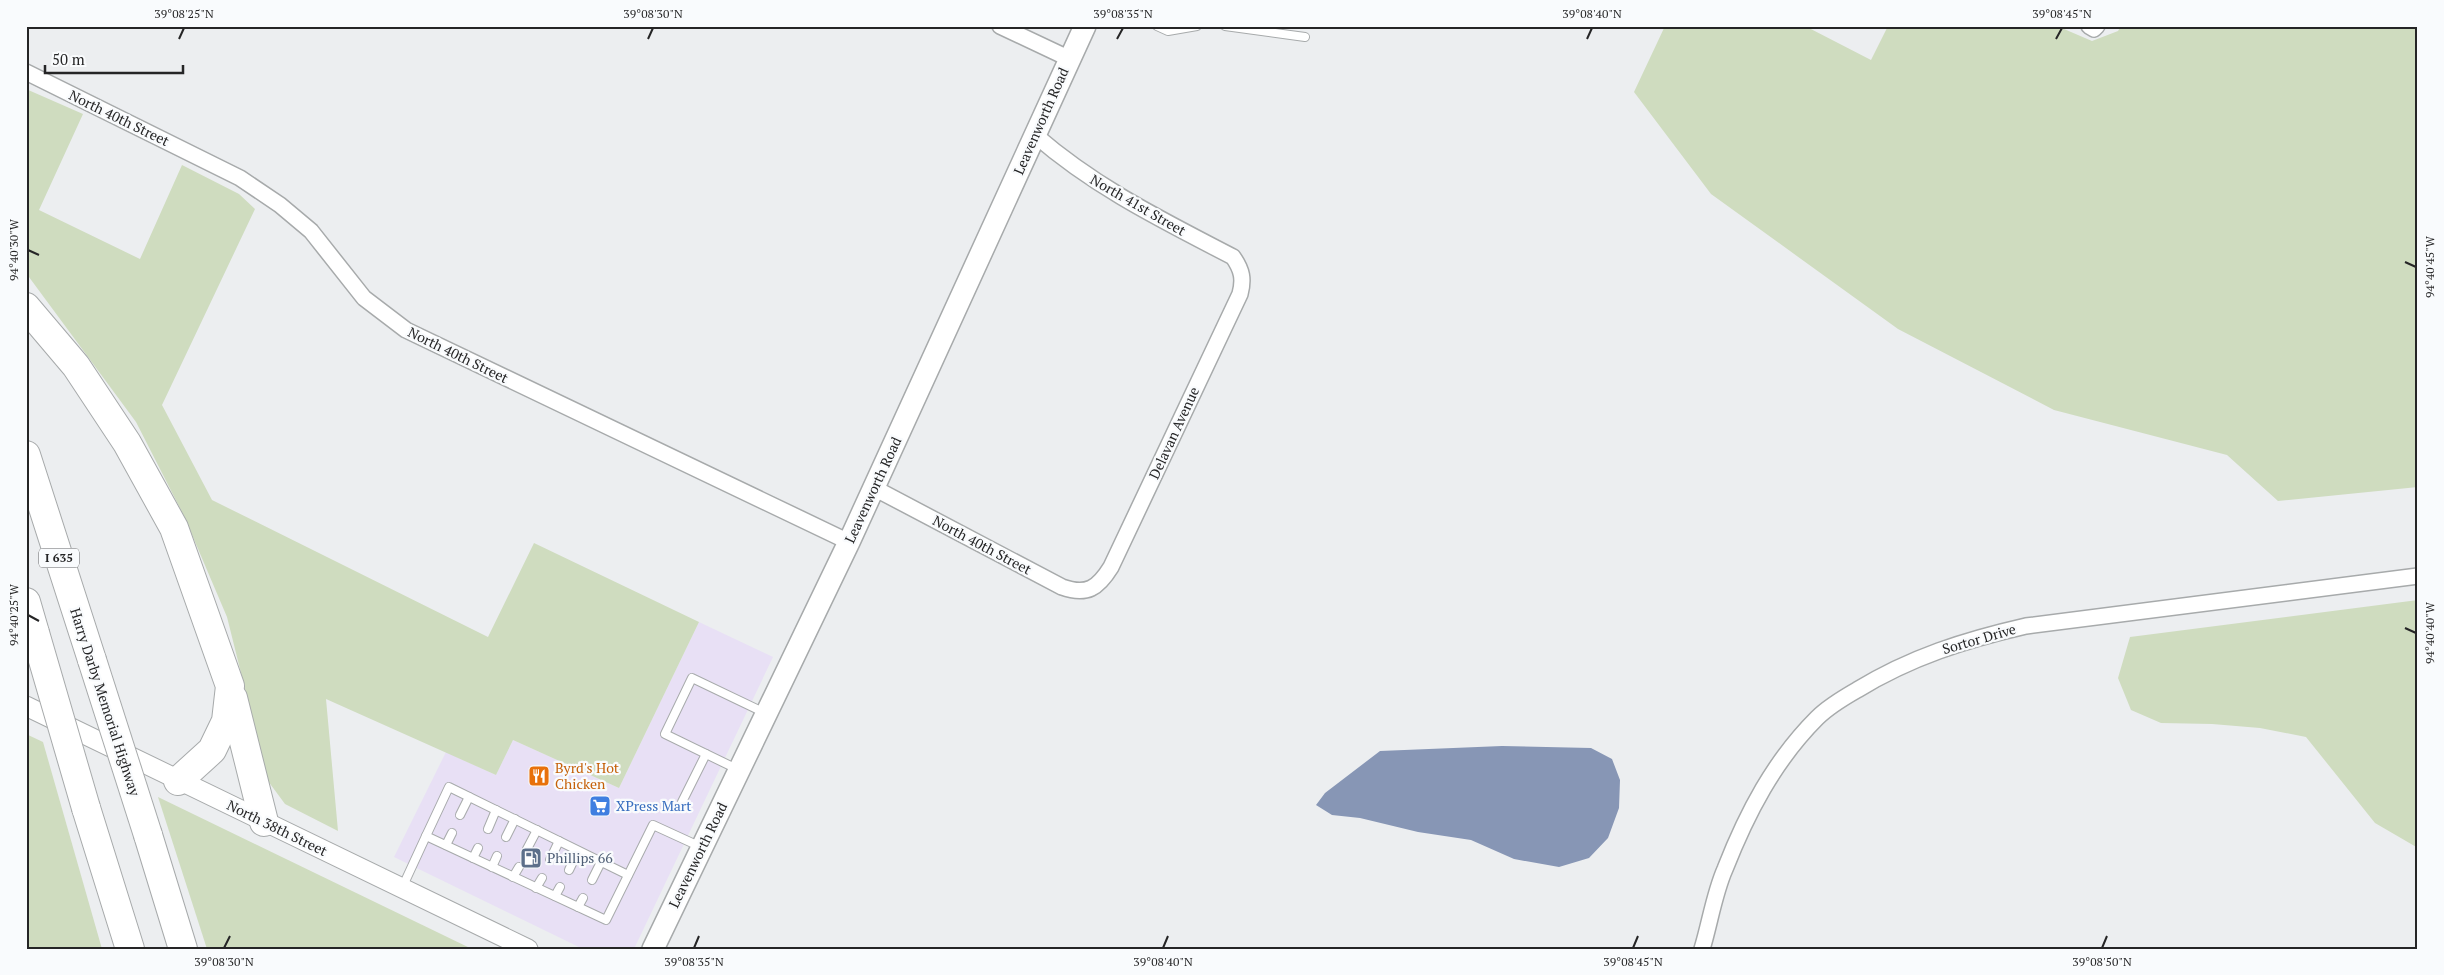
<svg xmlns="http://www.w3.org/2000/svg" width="2444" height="975" viewBox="0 0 2444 975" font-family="'PT Serif',serif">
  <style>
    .commercial { fill: #e8e0f5 }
    .green { fill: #cfdcbf }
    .water { fill: #8796b5 }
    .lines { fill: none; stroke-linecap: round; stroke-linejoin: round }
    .service-casing { stroke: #a7aaab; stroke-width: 10 }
    .minor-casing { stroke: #a7aaab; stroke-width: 18 }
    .tertiary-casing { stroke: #a7aaab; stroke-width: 21 }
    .secondary-casing { stroke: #a7aaab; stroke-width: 24 }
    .motorway-casing { stroke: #a7aaab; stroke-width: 30 }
    .service { stroke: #fff; stroke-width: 8 }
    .minor { stroke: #fff; stroke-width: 15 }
    .tertiary { stroke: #fff; stroke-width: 19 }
    .secondary { stroke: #fff; stroke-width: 21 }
    .motorway { stroke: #fff; stroke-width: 28 }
    .motorway-bridge-casing { stroke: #a7aaab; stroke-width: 30; stroke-linecap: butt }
    .motorway-bridge { stroke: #fff; stroke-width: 28 }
    .ticks { fill: none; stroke: #252526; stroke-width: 2 }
    .labels { text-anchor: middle; stroke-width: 4.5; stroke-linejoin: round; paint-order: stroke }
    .shield { fill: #f9fbfd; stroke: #656566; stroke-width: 1 }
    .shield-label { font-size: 12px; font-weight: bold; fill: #252526 }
    .street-label { font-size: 14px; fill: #252526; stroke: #f9fbfd }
    .food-label { font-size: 14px; fill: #c56008; stroke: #f9fbfd; text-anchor: start }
    .shop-label { font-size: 14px; fill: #366cbe; stroke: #f9fbfd; text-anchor: start }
    .service-label { font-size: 14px; fill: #4e5e75; stroke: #f9fbfd; text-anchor: start }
    .neatline { fill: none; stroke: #252526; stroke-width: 2 }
    .ticks-label { font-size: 12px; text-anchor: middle; fill: #252526 }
  </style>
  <rect width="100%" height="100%" fill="#eceef0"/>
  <polygon class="commercial" points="699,622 773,657 634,949 583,949 394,857 446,752 496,775 513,740 619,788"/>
  <g class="green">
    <polygon points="1665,26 1805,26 1871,60 1888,26 2057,26 2092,41 2118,31 2121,26 2418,26 2418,487 2278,501 2227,455 2054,410 1898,329 1711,194 1634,92"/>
    <polygon points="26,89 83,114 39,210 140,259 182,165 239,194 255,209 162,405 212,500 488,637 534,543 699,622 619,788 513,740 496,775 326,699 338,831 285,804 268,781 227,617 184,516 136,422 26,273"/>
    <polygon points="2418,600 2418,848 2375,823 2306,737 2260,728 2212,724 2161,723 2131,710 2118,678 2130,637"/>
    <polygon points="26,734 43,742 102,949 26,949"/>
    <polygon points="158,797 472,949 207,949"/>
  </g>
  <polygon class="water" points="1502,746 1591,748 1612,759 1620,780 1619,808 1608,838 1589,858 1559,867 1514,859 1471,840 1418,832 1360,818 1332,815 1316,805 1325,793 1380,751"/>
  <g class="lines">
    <g class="service-casing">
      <g id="service">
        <polyline points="1157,26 1168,31 1197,26"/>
        <polyline points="1225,26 1305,37"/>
        <polyline points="739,770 665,734 692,678 765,713"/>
        <polyline points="682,802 706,754"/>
        <polyline points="460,815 469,797"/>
        <polyline points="488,829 496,810"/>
        <polyline points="426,836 449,787 628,875"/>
        <polyline points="506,837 515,819"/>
        <polyline points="446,845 452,833"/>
        <polyline points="527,849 537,830"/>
        <polyline points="473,858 478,848"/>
        <polyline points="550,860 559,841"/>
        <polyline points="492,867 497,856"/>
        <polyline points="569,870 578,851"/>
        <polyline points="513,877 519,867"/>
        <polyline points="592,880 601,862"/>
        <polyline points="402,888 426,836 606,920 653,825 701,847"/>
        <polyline points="536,888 542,878"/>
        <polyline points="555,896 560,887"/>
        <polyline points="578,907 583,898"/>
      </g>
    </g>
    <g class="minor-casing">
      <g id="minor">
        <polyline points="1000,26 1070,59"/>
        <polyline points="2089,26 2094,29 2097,26"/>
        <polyline points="26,72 240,178 280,205 311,231 364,298 406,330 849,542"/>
        <path d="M874,488L1062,587C1087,596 1098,588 1111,567L1240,294C1244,279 1242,270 1233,257C1162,220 1096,188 1035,135"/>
        <path d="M1702,949C1710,923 1714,894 1725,869C1747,813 1774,761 1817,718C1828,707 1843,698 1857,690C1911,657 1965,640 2026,626L2418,576"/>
      </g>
    </g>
    <g class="tertiary-casing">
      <polyline id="tertiary" points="26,706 528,949"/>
    </g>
    <g class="secondary-casing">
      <polyline id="secondary" points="653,949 849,542 1085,26"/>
    </g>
    <g class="motorway-casing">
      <g id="motorway">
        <polyline points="26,307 76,366 127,443 174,528 230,686 226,721 212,750 178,781"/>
        <polyline points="26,455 92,660"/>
        <polyline points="26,602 35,633"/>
        <polyline points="233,698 264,822"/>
        <polyline points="86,808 130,949"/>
        <polyline points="148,835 183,949"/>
      </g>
    </g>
    <use href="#service" class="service"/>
    <use href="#minor" class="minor"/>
    <use href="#tertiary" class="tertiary"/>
    <use href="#secondary" class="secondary"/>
    <use href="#motorway" class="motorway"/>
    <g class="motorway-bridge-casing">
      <g id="motorway-bridge">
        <polyline points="35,633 86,808"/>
        <polyline points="92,660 148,835"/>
      </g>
    </g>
    <use href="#motorway-bridge" class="motorway-bridge"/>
  </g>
  <path class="ticks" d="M179,39L184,28M648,39L653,28M1117,39L1123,28M1587,39L1592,28M2056,39L2062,28M28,250L39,255M2405,262L2416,267M28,615L39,621M2405,628L2416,633M224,948L230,936M694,948L699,936M1163,948L1168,936M1633,948L1638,936M2102,948L2107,936"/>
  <defs>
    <g id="restaurant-square" transform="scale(1.125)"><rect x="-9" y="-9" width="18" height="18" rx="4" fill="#e8710a" stroke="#f9fbfd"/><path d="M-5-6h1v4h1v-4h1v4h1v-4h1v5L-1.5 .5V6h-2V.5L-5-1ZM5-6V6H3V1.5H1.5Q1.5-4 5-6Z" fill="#fff"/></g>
    <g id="supermarket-square" transform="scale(1.125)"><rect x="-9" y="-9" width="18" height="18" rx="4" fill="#3f7fe0" stroke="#f9fbfd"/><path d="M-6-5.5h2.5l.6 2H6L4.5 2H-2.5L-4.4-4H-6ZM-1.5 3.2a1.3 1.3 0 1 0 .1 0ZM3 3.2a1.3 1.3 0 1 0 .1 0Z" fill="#fff"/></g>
    <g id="fuel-square" transform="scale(1.125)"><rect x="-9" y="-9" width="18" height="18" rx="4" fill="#5c6f8a" stroke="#f9fbfd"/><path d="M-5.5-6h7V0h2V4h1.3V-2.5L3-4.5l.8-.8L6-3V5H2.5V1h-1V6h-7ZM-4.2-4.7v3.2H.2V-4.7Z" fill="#fff"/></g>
  </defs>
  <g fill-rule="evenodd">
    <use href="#restaurant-square" x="539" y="776"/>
    <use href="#supermarket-square" x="600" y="806"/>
    <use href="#fuel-square" x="531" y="858"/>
  </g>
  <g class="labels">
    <rect class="shield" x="39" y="548.5" width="40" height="19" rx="4"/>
    <g class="shield-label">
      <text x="59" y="562">I 635</text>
    </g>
    <g class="street-label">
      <text transform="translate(119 118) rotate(26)" y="5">North 40th Street</text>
      <text transform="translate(1041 121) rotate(-66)" y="5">Leavenworth Road</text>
      <text transform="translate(1138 205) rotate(30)" y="5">North 41st Street</text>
      <text transform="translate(458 355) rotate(26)" y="5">North 40th Street</text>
      <text transform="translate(1174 433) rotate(-65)" y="5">Delavan Avenue</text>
      <text transform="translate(873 490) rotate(-65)" y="5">Leavenworth Road</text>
      <text transform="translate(982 545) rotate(28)" y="5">North 40th Street</text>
      <text transform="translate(1979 639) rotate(-16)" y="5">Sortor Drive</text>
      <text transform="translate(105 702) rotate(72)" y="5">Harry Darby Memorial Highway</text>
      <text transform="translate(277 828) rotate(26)" y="5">North 38th Street</text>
      <text transform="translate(698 855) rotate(-64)" y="5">Leavenworth Road</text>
    </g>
    <g class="food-label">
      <text x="555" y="773">Byrd's Hot<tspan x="555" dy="16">Chicken</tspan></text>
    </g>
    <g class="shop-label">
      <text x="616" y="811">XPress Mart</text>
    </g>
    <g class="service-label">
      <text x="547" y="863">Phillips 66</text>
    </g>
  </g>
  <rect width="2444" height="975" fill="none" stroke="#f9fbfd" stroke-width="55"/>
  <path d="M45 65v8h138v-8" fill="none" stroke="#252526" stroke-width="2.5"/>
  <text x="52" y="65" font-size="15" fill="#252526" stroke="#f9fbfd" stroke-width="4" paint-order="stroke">50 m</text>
  <rect x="28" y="28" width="2388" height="920" class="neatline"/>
  <g class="ticks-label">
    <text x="184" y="18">39°08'25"N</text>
    <text x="653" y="18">39°08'30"N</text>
    <text x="1123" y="18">39°08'35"N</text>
    <text x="1592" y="18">39°08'40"N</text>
    <text x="2062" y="18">39°08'45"N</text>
    <text transform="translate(14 250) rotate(-90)" y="4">94°40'30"W</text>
    <text transform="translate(2430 267) rotate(-90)" y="4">94°40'45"W</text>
    <text transform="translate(14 615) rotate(-90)" y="4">94°40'25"W</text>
    <text transform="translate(2430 633) rotate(-90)" y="4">94°40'40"W</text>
    <text x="224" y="966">39°08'30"N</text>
    <text x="694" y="966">39°08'35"N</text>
    <text x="1163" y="966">39°08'40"N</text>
    <text x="1633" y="966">39°08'45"N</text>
    <text x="2102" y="966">39°08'50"N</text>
  </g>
</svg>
